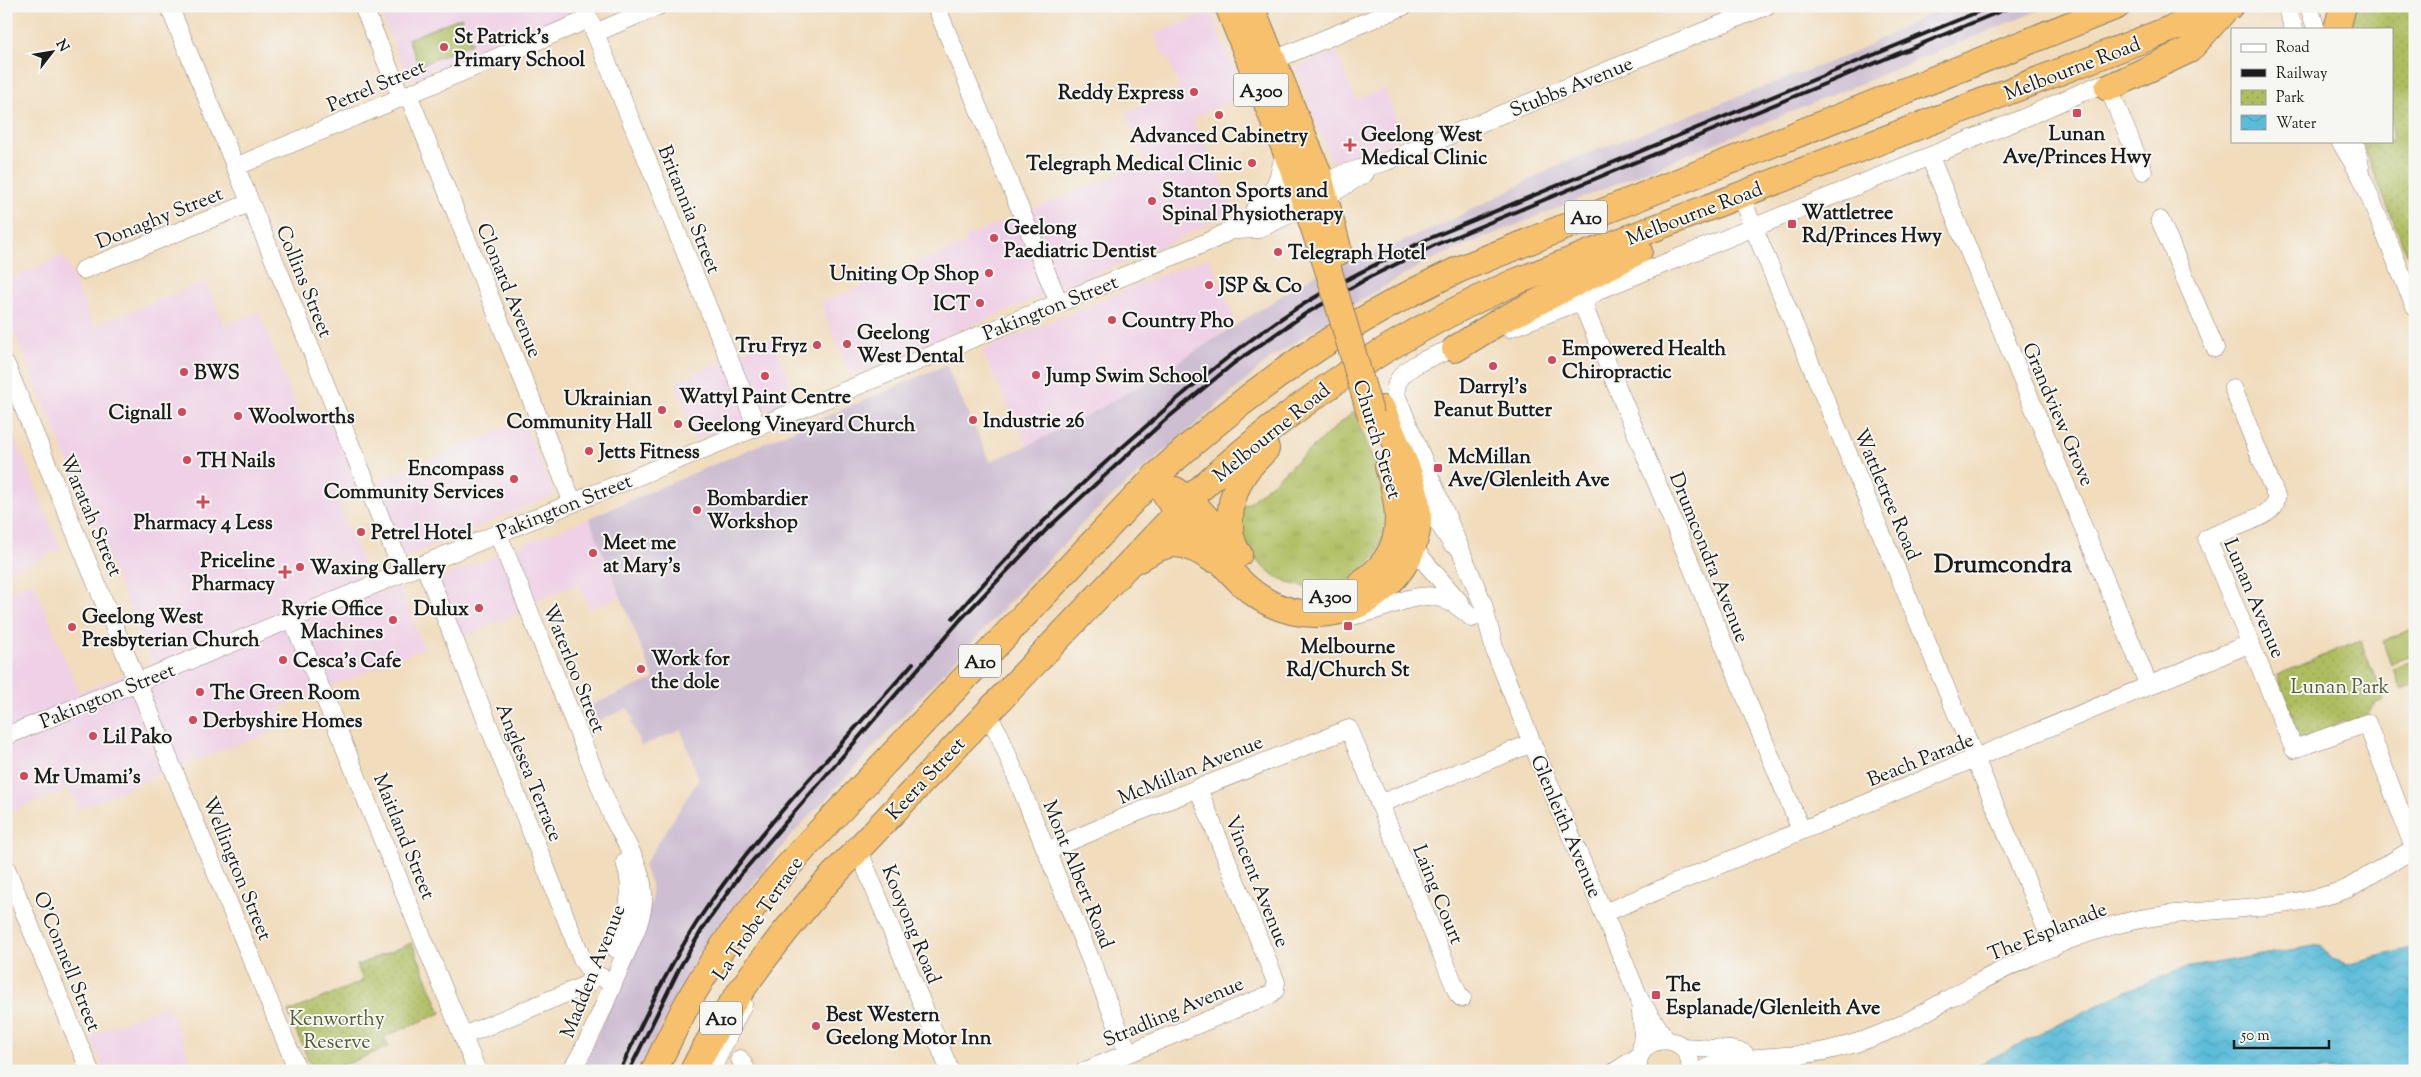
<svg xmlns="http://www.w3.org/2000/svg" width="2421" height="1077" viewBox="0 0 2421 1077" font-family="'Sorts Mill Goudy',serif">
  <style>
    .built { fill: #efd0e6 }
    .railway { fill: #cdbed2 }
    .grass { fill: url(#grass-tufts); stroke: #656c3e }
    .park { fill: url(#park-dots); stroke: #656c3e }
    .pitch { fill: #aebd5f; stroke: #656c3e }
    .water { fill: url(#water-waves); stroke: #3c6c7a }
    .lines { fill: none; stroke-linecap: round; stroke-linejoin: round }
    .minor-casing { stroke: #867c6c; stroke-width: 19 }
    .highway-casing { stroke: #867c6c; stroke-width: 28 }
    .minor { stroke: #fff; stroke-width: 18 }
    .highway { stroke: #f7c06c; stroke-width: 26 }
    .rail { stroke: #1c1c1c; stroke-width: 4 }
    .highway-bridge-casing { stroke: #867c6c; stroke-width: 28; stroke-linecap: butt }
    .highway-bridge { stroke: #f7c06c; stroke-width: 26 }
    .poi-dot { fill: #d1495b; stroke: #f6f6f2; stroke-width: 2 }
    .labels { text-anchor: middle; stroke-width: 4; stroke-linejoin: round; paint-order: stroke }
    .shield { fill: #f6f6f2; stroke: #5d5d5c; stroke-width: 1 }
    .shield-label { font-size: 19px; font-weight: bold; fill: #1c1c1c }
    .poi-label { font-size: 20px; font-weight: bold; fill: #1c1c1c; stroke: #f6f6f2; text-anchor: start }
    .street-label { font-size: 20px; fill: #1c1c1c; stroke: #f6f6f2 }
    .park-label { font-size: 20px; fill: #565c37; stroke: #f6f6f2 }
    .district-label { font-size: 25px; font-weight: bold; fill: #1c1c1c; stroke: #f6f6f2 }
  </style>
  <defs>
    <pattern id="grass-tufts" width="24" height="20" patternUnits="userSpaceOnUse" patternTransform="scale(1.25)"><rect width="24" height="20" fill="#aebd5f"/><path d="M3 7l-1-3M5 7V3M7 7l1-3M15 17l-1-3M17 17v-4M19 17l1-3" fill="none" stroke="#95a252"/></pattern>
    <pattern id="park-dots" width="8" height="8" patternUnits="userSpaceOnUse" patternTransform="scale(1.25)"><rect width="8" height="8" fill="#aebd5f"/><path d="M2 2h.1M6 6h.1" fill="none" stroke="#95a252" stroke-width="1.8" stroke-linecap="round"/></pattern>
    <pattern id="water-waves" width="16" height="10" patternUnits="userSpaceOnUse" patternTransform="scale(1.25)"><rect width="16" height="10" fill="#5bbcd9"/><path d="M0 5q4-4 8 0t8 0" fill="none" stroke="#4fa1ba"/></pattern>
  </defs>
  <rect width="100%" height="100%" fill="#f6f6f2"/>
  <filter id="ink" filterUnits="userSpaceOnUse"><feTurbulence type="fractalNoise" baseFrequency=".02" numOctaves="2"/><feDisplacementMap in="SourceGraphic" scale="10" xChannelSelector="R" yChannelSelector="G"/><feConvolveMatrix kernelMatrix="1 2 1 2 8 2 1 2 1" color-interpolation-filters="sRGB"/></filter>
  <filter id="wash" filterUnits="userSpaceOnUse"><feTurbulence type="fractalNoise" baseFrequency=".0096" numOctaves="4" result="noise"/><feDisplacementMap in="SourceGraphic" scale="20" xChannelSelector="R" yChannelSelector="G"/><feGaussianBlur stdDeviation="1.12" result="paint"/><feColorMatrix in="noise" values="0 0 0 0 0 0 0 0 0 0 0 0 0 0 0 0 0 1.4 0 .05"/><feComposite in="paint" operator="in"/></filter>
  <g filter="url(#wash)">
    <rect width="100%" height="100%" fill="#f1dcbc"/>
    <g class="built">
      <polygon points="378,6 575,6 577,12 409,81"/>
      <polygon points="1210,12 1245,95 1192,118 1235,210 1182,237 1142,155 1125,113 1166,96 1180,87 1167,56 1163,56 1154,34"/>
      <polygon points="1336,51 1356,100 1384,88 1404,137 1343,164 1330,159 1295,68"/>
      <polygon points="1145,163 1181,238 851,376 820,303 966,243 966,237"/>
      <polygon points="64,255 93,326 206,281 224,326 259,312 303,424 331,413 365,493 339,505 376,595 399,587 424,648 279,708 287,727 184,764 79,809 69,788 6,814 6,592 33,581 79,692 152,663 6,312 6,280"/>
      <polygon points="1209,257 1230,307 1234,322 1214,339 1155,377 1101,408 1027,446 982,351 1144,282"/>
      <polygon points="774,338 794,399 694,441 676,382"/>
      <polygon points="6,416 61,550 6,572"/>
      <polygon points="523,421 554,495 403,558 372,484"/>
      <polygon points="589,518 621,596 589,609 579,583 538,601 524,611 460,638 437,580"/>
      <polygon points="167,1004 195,1071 105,1071 90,1036"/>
    </g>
    <polygon class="railway" points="1945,6 2049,6 1428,261 1337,314 1269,360 1090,516 789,838 698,955 639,1071 582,1071 652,901 651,884 644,865 699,779 681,730 641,746 631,722 634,721 628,708 598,721 591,705 654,679 589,518 946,365 990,461 1027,446 1101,408 1155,377 1322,270 1373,254 1441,225 1565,162 1851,54"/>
    <polygon class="grass" points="1354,411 1378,471 1390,511 1377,554 1355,577 1340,584 1324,588 1308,588 1292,584 1275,576 1259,563 1238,538 1238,509 1249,503"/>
    <g class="park">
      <polygon points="2356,6 2415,6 2415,274 2361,141 2392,141 2392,29 2344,29 2349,14"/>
      <polygon points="2360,640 2384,700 2376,703 2364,719 2354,723 2343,721 2305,741 2296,737 2291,725 2294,719 2277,675"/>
      <polygon points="412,943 441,1013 384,1037 388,1047 330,1071 313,1071 288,1012 363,981 357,965"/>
    </g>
    <g class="pitch">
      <polygon points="461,17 472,43 419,66 408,39"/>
      <polygon points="2415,628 2415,654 2391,664 2382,641"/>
      <polygon points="2415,660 2415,685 2402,690 2393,669"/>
    </g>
    <polygon class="water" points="2320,945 2332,959 2347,964 2415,947 2415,1071 1966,1071 2126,991 2185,968"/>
  </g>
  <g filter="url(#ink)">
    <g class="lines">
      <g class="minor-casing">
        <g id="minor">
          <polyline points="169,6 403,572"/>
          <polyline points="363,6 401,97"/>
          <polyline points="584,6 757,427"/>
          <polyline points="936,6 1059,303"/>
          <polyline points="2286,6 2294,29"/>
          <polyline points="2309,6 2316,29"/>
          <polyline points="595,33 658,6"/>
          <polyline points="1274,60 1404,6"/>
          <polyline points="408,94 573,503"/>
          <polyline points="2340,141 2362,178 2415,307"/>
          <polyline points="2355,141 2361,172"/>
          <polyline points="1930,157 2149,686"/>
          <polyline points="235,167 589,19"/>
          <polyline points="1322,184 1343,174 1387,161 1766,6"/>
          <polyline points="1740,195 2054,947"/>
          <polyline points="1326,197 1365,173"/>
          <path d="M1254,211C1276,190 1280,181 1284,150"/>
          <polyline points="2160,220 2215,348"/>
          <polyline points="1236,230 1258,229 1307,206"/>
          <polyline points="83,270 250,203"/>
          <polyline points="1586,299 1585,310 1801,830"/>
          <polyline points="1509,328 1586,299 1599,290 2019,120 2099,85 2104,85 2110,91 2143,171"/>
          <path d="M1464,345C1443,353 1391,366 1396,395L1483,604L1495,651L1532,743L1640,1000L1666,1040"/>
          <polyline points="6,365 298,1071"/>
          <path d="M2233,388L2276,496C2276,500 2276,504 2273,507C2265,518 2221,532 2207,538L2294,749L2367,723L2414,848"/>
          <polyline points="1420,494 1452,544"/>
          <path d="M498,534L613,818C625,841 641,865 643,892C645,917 631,942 621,964C606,1001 592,1037 571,1071"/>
          <polyline points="1413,548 1461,604"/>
          <polyline points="424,564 583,961 591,972 613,983"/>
          <path d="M1350,616C1402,609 1426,574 1472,618"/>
          <polyline points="292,618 477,1071"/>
          <polyline points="986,713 999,734 1128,1052"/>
          <polyline points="6,736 1212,240 1302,193"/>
          <polyline points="1379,804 1532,743"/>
          <polyline points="858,849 950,1071"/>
          <polyline points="1047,851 1128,816 1349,729 1458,994 1462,998"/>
          <polyline points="6,868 90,1071"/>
          <polyline points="1604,913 2251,643"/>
          <path d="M615,948C626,920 636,892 625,862"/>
          <polyline points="1640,1003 1643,1033 1641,1052"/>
          <polyline points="463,1036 586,985 595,974"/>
          <polyline points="1682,1047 1731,1050 1744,1053"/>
          <polyline points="740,1059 747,1071"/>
          <polyline points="711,1071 743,1004"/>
          <polyline points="1085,1071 1271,994 1275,990 1276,982 1198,788"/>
          <polyline points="1616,1071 1638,1057"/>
          <path d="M1638,1071C1633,1031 1695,1030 1690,1071"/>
          <path d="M1700,1071C1728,1058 1755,1059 1785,1056C1811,1055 1837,1049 1862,1041C1901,1028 1935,1006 1970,987C2020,960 2075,933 2131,921C2199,906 2283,913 2347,889L2415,848"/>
        </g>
      </g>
      <g class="highway-casing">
        <g id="highway">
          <polyline points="1228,6 1297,179 1329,272"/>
          <polyline points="1251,6 1319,175 1339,252"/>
          <polyline points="2337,29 2343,6"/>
          <polyline points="2108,88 2189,50 2223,12"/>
          <polyline points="1455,349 1500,321 1639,251"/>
          <path d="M1156,476C1163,488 1169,502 1177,513C1187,527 1201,539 1213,552C1227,568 1241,585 1259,597C1301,624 1353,618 1388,584C1409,564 1422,534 1417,505C1414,478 1392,436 1382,409"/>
          <polyline points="1175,490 1190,500 1239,554"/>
          <path d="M1236,550C1225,529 1230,495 1243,475C1249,465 1258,458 1266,449"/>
          <path d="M1139,559C1169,539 1183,540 1212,559"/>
          <path d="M1361,583C1406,554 1403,513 1388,467"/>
          <path d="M654,1071C671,1035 688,999 710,966C737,923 771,885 805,847L1156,476C1249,390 1345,322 1460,269L2117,6"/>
          <path d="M693,1071C726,1004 774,944 822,887L1199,490C1293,403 1398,334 1515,282L2230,6"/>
        </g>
      </g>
      <use href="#minor" class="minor"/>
      <use href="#highway" class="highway"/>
      <g class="rail">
        <path d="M953,618C1012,550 1075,488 1143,429C1191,386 1240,345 1294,310C1337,283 1382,261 1428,239L1992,6"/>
        <path d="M620,1071C644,1017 669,965 701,916C762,825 841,746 913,663"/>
        <polyline points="629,1071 680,967 703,928 741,874 961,619 1047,529 1164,421 1234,363 1305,314 1370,277 1435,245 2013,6"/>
      </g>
      <g class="highway-bridge-casing">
        <polyline id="highway-bridge" points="1329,272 1371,416"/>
      </g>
      <use href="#highway-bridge" class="highway-bridge"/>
    </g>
  </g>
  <g class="poi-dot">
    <circle cx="444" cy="47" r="5"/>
    <circle cx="1194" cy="92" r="5"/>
    <rect x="2072" y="108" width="10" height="10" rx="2.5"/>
    <circle cx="1219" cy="115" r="5"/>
    <path d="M1347.5 137.5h5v5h5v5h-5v5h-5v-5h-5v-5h5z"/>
    <circle cx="1252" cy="163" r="5"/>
    <circle cx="1152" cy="201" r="5"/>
    <rect x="1787" y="219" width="10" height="10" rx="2.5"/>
    <circle cx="994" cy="238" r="5"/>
    <circle cx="1278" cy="252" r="5"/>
    <circle cx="989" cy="273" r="5"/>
    <circle cx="1209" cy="285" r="5"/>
    <circle cx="980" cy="303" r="5"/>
    <circle cx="1112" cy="320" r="5"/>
    <circle cx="847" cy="344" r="5"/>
    <circle cx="817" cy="345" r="5"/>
    <circle cx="1552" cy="360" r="5"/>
    <circle cx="1493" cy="366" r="5"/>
    <circle cx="184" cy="372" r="5"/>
    <circle cx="1036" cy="375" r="5"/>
    <circle cx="765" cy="376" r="5"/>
    <circle cx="662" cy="410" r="5"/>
    <circle cx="182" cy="412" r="5"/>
    <circle cx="238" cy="416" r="5"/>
    <circle cx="973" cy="420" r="5"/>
    <circle cx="678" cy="424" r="5"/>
    <circle cx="589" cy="451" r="5"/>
    <circle cx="187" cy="460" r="5"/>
    <rect x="1433" y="463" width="10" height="10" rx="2.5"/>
    <circle cx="514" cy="479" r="5"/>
    <path d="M200.5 494.5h5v5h5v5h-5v5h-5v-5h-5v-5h5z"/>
    <circle cx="697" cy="510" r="5"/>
    <circle cx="361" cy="532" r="5"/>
    <circle cx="593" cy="553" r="5"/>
    <circle cx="300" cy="567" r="5"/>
    <path d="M282.5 564.5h5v5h5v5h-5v5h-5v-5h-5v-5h5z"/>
    <circle cx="479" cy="608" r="5"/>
    <circle cx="393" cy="620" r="5"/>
    <rect x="1343" y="621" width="10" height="10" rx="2.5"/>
    <circle cx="72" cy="627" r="5"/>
    <circle cx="283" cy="660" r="5"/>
    <circle cx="641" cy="669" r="5"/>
    <circle cx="200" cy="692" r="5"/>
    <circle cx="193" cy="720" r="5"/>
    <circle cx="93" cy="736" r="5"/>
    <circle cx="24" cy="776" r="5"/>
    <rect x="1651" y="990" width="10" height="10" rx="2.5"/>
    <circle cx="816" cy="1026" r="5"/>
  </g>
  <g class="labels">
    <g class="shield">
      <rect x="1233.5" y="73.5" width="55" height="33" rx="4"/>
      <rect x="1565" y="200.5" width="42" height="33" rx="4"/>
      <rect x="1302.5" y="579.5" width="55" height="33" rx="4"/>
      <rect x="959" y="644.5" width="42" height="33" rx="4"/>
      <rect x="700" y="1001.5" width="42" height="33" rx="4"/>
    </g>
    <g class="shield-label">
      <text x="1261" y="97">A300</text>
      <text x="1586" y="224">A10</text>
      <text x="1330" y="603">A300</text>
      <text x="980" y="668">A10</text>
      <text x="721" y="1025">A10</text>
    </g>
    <g class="poi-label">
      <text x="454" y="43">St Patrick's<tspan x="454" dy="23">Primary School</tspan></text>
      <text x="1184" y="99" text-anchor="end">Reddy Express</text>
      <text x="2077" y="140" text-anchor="middle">Lunan<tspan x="2077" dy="23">Ave/Princes Hwy</tspan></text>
      <text x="1361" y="141">Geelong West<tspan x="1361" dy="23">Medical Clinic</tspan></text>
      <text x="1219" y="142" text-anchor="middle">Advanced Cabinetry</text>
      <text x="1242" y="170" text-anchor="end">Telegraph Medical Clinic</text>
      <text x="1162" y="197">Stanton Sports and<tspan x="1162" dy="23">Spinal Physiotherapy</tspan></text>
      <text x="1802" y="219">Wattletree<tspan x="1802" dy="23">Rd/Princes Hwy</tspan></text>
      <text x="1004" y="234">Geelong<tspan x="1004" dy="23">Paediatric Dentist</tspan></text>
      <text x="1288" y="259">Telegraph Hotel</text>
      <text x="979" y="280" text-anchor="end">Uniting Op Shop</text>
      <text x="1219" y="292">JSP &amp; Co</text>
      <text x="970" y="310" text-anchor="end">ICT</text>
      <text x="1122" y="327">Country Pho</text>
      <text x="857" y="339">Geelong<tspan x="857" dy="23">West Dental</tspan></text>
      <text x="807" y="352" text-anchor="end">Tru Fryz</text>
      <text x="1562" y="355">Empowered Health<tspan x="1562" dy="23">Chiropractic</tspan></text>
      <text x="194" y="379">BWS</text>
      <text x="1046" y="382">Jump Swim School</text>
      <text x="1493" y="393" text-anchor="middle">Darryl's<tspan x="1493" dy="23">Peanut Butter</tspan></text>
      <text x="765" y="403" text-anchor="middle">Wattyl Paint Centre</text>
      <text x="652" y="405" text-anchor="end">Ukrainian<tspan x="652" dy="23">Community Hall</tspan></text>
      <text x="172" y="419" text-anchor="end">Cignall</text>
      <text x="248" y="423">Woolworths</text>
      <text x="983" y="427">Industrie 26</text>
      <text x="688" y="431">Geelong Vineyard Church</text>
      <text x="599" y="458">Jetts Fitness</text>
      <text x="1448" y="463">McMillan<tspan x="1448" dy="23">Ave/Glenleith Ave</tspan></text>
      <text x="197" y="467">TH Nails</text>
      <text x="504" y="475" text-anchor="end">Encompass<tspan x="504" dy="23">Community Services</tspan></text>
      <text x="707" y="505">Bombardier<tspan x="707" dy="23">Workshop</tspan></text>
      <text x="203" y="529" text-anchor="middle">Pharmacy 4 Less</text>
      <text x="371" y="539">Petrel Hotel</text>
      <text x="603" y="549">Meet me<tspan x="603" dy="23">at Mary's</tspan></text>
      <text x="275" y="567" text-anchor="end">Priceline<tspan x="275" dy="23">Pharmacy</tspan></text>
      <text x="310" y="574">Waxing Gallery</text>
      <text x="383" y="615" text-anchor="end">Ryrie Office<tspan x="383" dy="23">Machines</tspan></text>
      <text x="469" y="615" text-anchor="end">Dulux</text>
      <text x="82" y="623">Geelong West<tspan x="82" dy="23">Presbyterian Church</tspan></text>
      <text x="1348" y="653" text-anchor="middle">Melbourne<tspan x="1348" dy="23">Rd/Church St</tspan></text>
      <text x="651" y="665">Work for<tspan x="651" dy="23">the dole</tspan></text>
      <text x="293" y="667">Cesca's Cafe</text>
      <text x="210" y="699">The Green Room</text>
      <text x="203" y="727">Derbyshire Homes</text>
      <text x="103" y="743">Lil Pako</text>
      <text x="34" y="783">Mr Umami's</text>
      <text x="1666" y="991">The<tspan x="1666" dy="23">Esplanade/Glenleith Ave</tspan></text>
      <text x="826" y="1021">Best Western<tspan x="826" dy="23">Geelong Motor Inn</tspan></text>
    </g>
    <g class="street-label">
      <text transform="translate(2072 68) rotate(-21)" y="7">Melbourne Road</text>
      <text transform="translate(376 85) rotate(-23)" y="7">Petrel Street</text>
      <text transform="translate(1571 86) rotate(-22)" y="7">Stubbs Avenue</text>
      <text transform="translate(690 209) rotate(68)" y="7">Britannia Street</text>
      <text transform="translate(1694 213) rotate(-21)" y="7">Melbourne Road</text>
      <text transform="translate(159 217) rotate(-22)" y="7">Donaghy Street</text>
      <text transform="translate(305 281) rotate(68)" y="7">Collins Street</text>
      <text transform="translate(510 290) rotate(68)" y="7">Clonard Avenue</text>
      <text transform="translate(1050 307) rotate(-22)" y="7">Pakington Street</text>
      <text transform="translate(2059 414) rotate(67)" y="7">Grandview Grove</text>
      <text transform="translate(1271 432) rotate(-39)" y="7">Melbourne Road</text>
      <text transform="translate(1378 439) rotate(73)" y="7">Church Street</text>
      <text transform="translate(1888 494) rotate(67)" y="7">Wattletree Road</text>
      <text transform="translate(564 506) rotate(-22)" y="7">Pakington Street</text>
      <text transform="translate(92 515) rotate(67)" y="7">Waratah Street</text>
      <text transform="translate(1710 557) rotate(68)" y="7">Drumcondra Avenue</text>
      <text transform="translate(2255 598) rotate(67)" y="7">Lunan Avenue</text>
      <text transform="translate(575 668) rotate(68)" y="7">Waterloo Street</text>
      <text transform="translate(107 695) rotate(-22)" y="7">Pakington Street</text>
      <text transform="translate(1920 759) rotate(-22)" y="7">Beach Parade</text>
      <text transform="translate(1190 769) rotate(-22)" y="7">McMillan Avenue</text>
      <text transform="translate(530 772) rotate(68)" y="7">Anglesea Terrace</text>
      <text transform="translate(925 778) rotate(-47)" y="7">Keera Street</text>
      <text transform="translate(1567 826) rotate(67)" y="7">Glenleith Avenue</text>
      <text transform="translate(405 836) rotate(68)" y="7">Maitland Street</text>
      <text transform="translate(238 868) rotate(68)" y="7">Wellington Street</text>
      <text transform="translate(1079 874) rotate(68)" y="7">Mont Albert Road</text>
      <text transform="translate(1258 881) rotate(68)" y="7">Vincent Avenue</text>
      <text transform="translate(1439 894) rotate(68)" y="7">Laing Court</text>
      <text transform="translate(757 918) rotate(-56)" y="7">La Trobe Terrace</text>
      <text transform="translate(912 924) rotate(68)" y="7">Kooyong Road</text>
      <text transform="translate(2047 931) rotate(-22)" y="7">The Esplanade</text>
      <text transform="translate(68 961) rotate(68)" y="7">O'Connell Street</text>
      <text transform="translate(592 971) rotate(-68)" y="7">Madden Avenue</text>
      <text transform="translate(1173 1011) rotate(-23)" y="7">Stradling Avenue</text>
    </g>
    <g class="park-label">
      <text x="2340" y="693">Lunan Park</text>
      <text x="337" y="1025">Kenworthy<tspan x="337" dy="23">Reserve</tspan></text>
    </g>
    <g class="district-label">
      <text x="2003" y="572">Drumcondra</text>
    </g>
  </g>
  <rect width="2421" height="1077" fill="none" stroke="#f6f6f2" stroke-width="25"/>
  <rect x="2231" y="28" width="162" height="115" fill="#f6f6f2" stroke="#9f9f9c"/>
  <rect x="2241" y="44" width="25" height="8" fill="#ffffff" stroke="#9f9f9c"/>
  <text x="2276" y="52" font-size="15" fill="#1c1c1c">Road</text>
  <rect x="2241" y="69" width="25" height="8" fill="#1c1c1c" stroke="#9f9f9c"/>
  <text x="2276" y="78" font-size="15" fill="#1c1c1c">Railway</text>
  <rect x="2241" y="90" width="25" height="15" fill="url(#park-dots)" stroke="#9f9f9c"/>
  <text x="2276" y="102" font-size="15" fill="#1c1c1c">Park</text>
  <rect x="2241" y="115" width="25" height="15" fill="url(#water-waves)" stroke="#9f9f9c"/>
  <text x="2276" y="128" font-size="15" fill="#1c1c1c">Water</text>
  <g transform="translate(52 52) rotate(59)" stroke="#f6f6f2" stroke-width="4" paint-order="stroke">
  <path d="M0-4L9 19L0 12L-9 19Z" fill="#1c1c1c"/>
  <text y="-8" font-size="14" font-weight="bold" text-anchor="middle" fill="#1c1c1c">N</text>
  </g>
  <path d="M2234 1040v8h95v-8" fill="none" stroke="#1c1c1c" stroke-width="2.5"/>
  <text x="2241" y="1040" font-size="15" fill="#1c1c1c" stroke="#f6f6f2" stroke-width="4" paint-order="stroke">50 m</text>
</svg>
